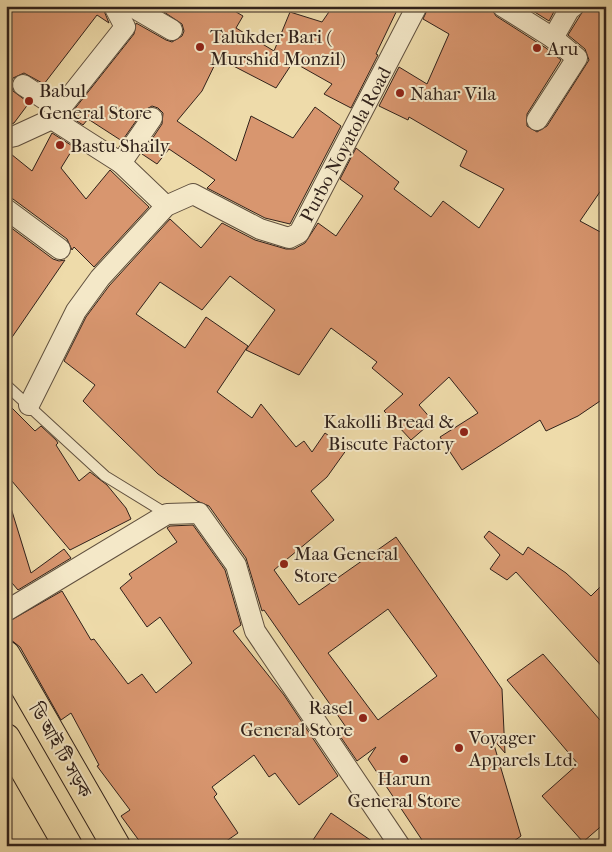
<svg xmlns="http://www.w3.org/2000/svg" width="612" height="852" viewBox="0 0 612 852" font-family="'IM FELL French Canon','Noto Serif Bengali',serif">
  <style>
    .building { fill: #d8966f; stroke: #31221b; fill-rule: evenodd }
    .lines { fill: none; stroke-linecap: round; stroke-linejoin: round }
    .lane-casing { stroke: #60503f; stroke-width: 12 }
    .street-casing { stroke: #60503f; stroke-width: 22 }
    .primary-casing { stroke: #31221b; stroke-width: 30 }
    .lane { stroke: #f4e8c8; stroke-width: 10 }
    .street { stroke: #f4e8c8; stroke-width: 20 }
    .primary { stroke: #eedbaa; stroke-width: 28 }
    .poi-dot { fill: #8f2418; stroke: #f4e8c8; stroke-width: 2 }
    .labels { text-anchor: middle; stroke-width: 4; stroke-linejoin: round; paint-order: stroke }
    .poi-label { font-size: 19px; fill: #31221b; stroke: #f4e8c8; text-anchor: start }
    .street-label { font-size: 19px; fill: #31221b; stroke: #f4e8c8 }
  </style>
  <rect width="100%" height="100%" fill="#eedbaa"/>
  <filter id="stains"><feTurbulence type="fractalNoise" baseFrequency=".004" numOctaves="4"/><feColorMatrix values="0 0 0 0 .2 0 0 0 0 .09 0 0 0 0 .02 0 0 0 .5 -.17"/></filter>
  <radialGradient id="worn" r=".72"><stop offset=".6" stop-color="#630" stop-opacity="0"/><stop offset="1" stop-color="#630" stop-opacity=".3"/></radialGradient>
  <g class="building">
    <polygon points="6,6 102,6 109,23 97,15 44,84 24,73 13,78 11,84 13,91 29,103 14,123 6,126"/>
    <polygon points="155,6 226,6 243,16 236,28 274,51 290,12 322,22 333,6 399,6 376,54 378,55 351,108 324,94 332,84 293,62 276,88 218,58 202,91 177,121 236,161 251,116 293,138 315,107 341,126 290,224 265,218 207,188 215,180 169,149 157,164 142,154 162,124 163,113 158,108 152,106 143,111 122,141 88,119 83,125 69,116 134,34 136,23 166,40 172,42 182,36 184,31 182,24"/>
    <path d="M429,6H490L496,16L546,48L561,60L527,114V126L537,132L547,126L589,60L585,49L568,35L586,6H606V183L580,221L606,235V371L601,376L606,384V397L578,416L546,431L540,420L462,470L440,437L478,413L449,377L419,405L433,421L411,440L384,411L403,394L372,368L377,362L331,328L299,375L246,350L275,310L230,276L202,310L160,282L136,314L185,348L206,317L248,346L217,392L252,418L261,404L296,447L304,441L312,452L325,433L347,449L327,477L311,491L334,520L274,570L299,605L396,537L502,689L505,753L492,738L521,836L507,846H426L368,759L376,747L357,761L340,736L348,730L264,610L262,611L246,558L209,506L197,501L158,474L83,401L95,385L64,361L86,317L109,286L170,219L201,248L222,223L255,240L286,249H294L305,243L318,223L336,236L363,196L340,179L356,148L399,182L394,189L431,217L443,201L479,228L504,189L460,166L467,151L409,117L408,120L379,106L399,67L427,84L449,34L423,19ZM388,609L437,676L378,720L328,653Z"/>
    <polygon points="525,6 557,6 549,21"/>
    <polygon points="52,133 74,147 61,168 86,199 110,170 149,207 94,267 74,247 72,250 67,239 13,199 6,197 6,150 32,171"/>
    <polygon points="6,224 53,259 59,261 65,260 6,346"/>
    <polygon points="6,402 35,431 41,426 56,440 58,443 56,445 79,481 90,472 107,485 126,508 131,519 70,550 6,474"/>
    <polygon points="11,508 31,573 64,549 71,558 18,590 6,576 6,509"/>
    <polygon points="193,525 225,570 241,625 233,631 284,695 338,776 299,805 275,773 269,777 254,755 212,787 217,794 214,797 238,833 219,846 143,846 121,816 130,810 97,766 99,765 71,713 61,720 20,647 6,636 6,623 62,591 91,640 94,639 128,684 142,674 156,693 192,663 160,617 147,627 120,588 132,578 129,574 177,542 167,528 170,526"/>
    <polygon points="489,531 523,555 528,547 566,573 591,596 606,581 606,671 516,572 507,580 490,569 500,555 484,537"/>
    <polygon points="543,654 606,727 606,822 583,842 542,796 578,764 507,680"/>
    <polygon points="331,813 379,846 309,846"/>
  </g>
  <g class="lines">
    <g class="lane-casing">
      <polyline id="lane" points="6,385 105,476 167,514"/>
    </g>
    <g class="street-casing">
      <g id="street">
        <polyline points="131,6 172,30"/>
        <polyline points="502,6 553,38"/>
        <polyline points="23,85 60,109"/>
        <polyline points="52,119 121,163 152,118"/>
        <polyline points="537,120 577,58 553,38 569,10 574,6"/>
        <polyline points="6,138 15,136 52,119 125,27 114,6"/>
        <polyline points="121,163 166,206"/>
        <polyline points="6,209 60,249"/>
        <polyline points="29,405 76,311 100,278 166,206 193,194 260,229 289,238 299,233 417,6"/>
        <polyline points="6,611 167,514 199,513 236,565 255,631 400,846"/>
      </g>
    </g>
    <g class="primary-casing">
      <g id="primary">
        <polyline points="6,655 116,846"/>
        <polyline points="6,738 68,846"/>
      </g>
    </g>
    <use href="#lane" class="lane"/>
    <use href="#street" class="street"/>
    <use href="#primary" class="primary"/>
  </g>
  <g class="poi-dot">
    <circle cx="200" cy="47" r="5"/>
    <circle cx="537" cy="48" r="5"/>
    <circle cx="400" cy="93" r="5"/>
    <circle cx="29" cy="101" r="5"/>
    <circle cx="60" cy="145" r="5"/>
    <circle cx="464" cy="432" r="5"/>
    <circle cx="284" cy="564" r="5"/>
    <circle cx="363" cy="718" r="5"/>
    <circle cx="459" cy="748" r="5"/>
    <circle cx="404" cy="759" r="5"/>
  </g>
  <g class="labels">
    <g class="poi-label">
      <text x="210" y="43">Talukder Bari (<tspan x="210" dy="22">Murshid Monzil)</tspan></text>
      <text x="547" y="55">Aru</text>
      <text x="39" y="97">Babul<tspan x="39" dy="22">General Store</tspan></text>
      <text x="410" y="100">Nahar Vila</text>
      <text x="70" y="152">Bastu Shaily</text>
      <text x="454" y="428" text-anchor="end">Kakolli Bread &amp;<tspan x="454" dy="22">Biscute Factory</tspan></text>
      <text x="294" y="560">Maa General<tspan x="294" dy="22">Store</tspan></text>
      <text x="353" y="714" text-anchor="end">Rasel<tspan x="353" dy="22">General Store</tspan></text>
      <text x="469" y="744">Voyager<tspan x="469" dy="22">Apparels Ltd.</tspan></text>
      <text x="404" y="785" text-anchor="middle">Harun<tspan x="404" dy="22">General Store</tspan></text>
    </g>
    <g class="street-label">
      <text transform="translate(345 144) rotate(-62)" y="7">Purbo Noyatola Road</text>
      <text transform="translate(61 750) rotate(60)" y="7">ডি আই টি সড়ক</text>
    </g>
  </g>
  <rect width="612" height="852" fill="none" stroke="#eedbaa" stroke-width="25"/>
  <rect x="8" y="8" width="597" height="837" fill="none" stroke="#31221b" stroke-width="2.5"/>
  <rect x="12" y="12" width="587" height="827" fill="none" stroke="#31221b"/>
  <rect width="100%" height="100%" filter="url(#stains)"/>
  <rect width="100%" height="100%" fill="url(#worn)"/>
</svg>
